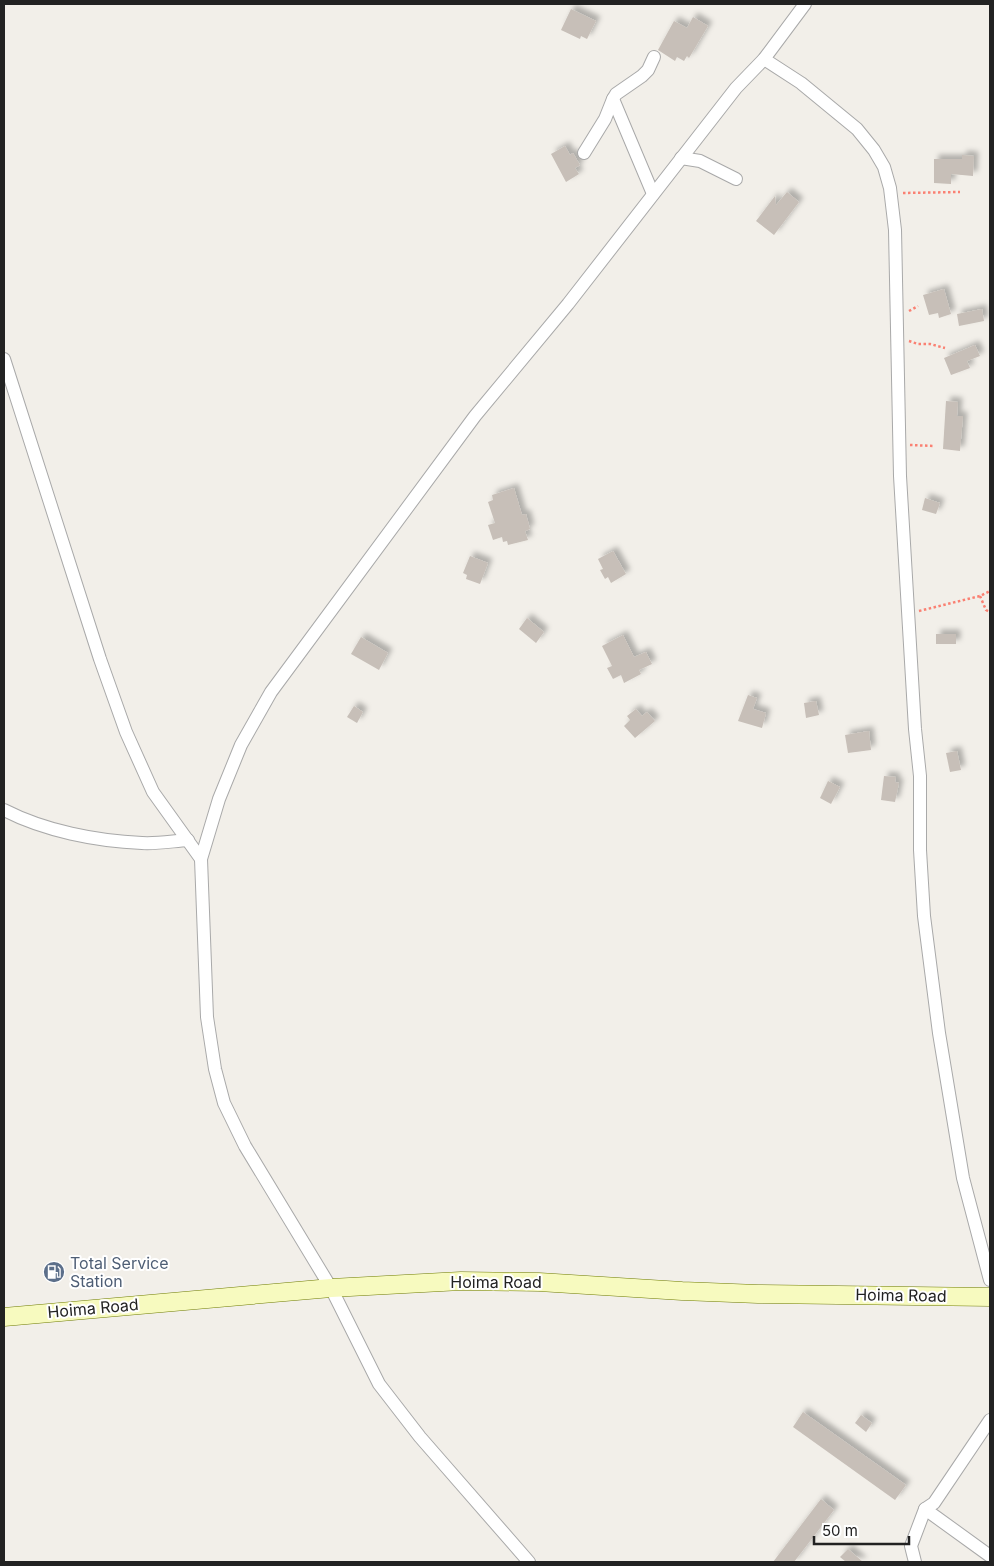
<svg xmlns="http://www.w3.org/2000/svg" width="994" height="1566" viewBox="0 0 994 1566" font-family="Inter,sans-serif">
  <style>
    .building { fill: #c7bfb8; filter: url(#shadow) }
    .lines { fill: none; stroke-linecap: round; stroke-linejoin: round }
    .minor-casing { stroke: #a9a9a9; stroke-width: 14 }
    .secondary-casing { stroke: #707d05; stroke-width: 19 }
    .path { stroke: #fa8072; stroke-width: 2.5; stroke-dasharray: 2.5 2.5; stroke-linecap: butt }
    .minor { stroke: #fff; stroke-width: 12 }
    .secondary { stroke: #f7fabf; stroke-width: 18 }
    .labels { text-anchor: middle; stroke-width: 4; stroke-linejoin: round; paint-order: stroke }
    .service-label { font-size: 16px; fill: #4e5e75; stroke: #fff; text-anchor: start }
    .street-label { font-size: 16px; fill: #222; stroke: #fff }
  </style>
  <defs>
    <filter id="shadow"><feDropShadow dx="4.5" dy="-4.5" stdDeviation="2.5" flood-color="#0004"/></filter>
  </defs>
  <rect width="100%" height="100%" fill="#f2efe9"/>
  <g class="building">
    <polygon points="571,9 596,21 587,39 581,36 580,39 561,30"/>
    <polygon points="693,17 708,26 689,58 687,56 684,61 677,57 675,61 658,50 674,21 687,28"/>
    <polygon points="565,146 570,155 573,153 580,165 575,168 579,174 566,182 551,154"/>
    <polygon points="962,155 974,156 973,176 951,174 951,184 934,183 934,159 962,159"/>
    <polygon points="787,192 799,202 774,235 756,221 775,196 776,205"/>
    <polygon points="944,289 951,314 939,318 938,313 929,315 923,295"/>
    <polygon points="982,309 984,321 959,326 957,314"/>
    <polygon points="975,345 980,356 967,361 970,368 951,375 944,358"/>
    <polygon points="946,401 958,402 957,416 963,416 960,451 943,449"/>
    <polygon points="514,488 522,515 526,514 530,529 525,531 528,540 508,545 507,541 503,542 502,537 493,540 488,525 495,523 488,502 493,500 492,495"/>
    <polygon points="925,498 940,503 936,514 922,510"/>
    <polygon points="613,551 626,574 611,583 608,577 605,579 600,570 603,569 598,559"/>
    <polygon points="470,556 488,563 480,584 466,579 467,575 463,573"/>
    <polygon points="527,618 544,632 536,643 519,629"/>
    <rect x="936" y="634" width="20" height="10"/>
    <polygon points="623,635 634,657 646,652 652,664 639,670 641,674 624,683 621,675 613,679 607,668 612,666 602,646"/>
    <polygon points="361,637 388,653 379,670 351,654"/>
    <polygon points="748,695 757,698 753,709 766,713 762,728 738,721"/>
    <polygon points="816,701 819,715 806,718 804,703"/>
    <polygon points="354,706 363,712 357,723 347,717"/>
    <polygon points="636,709 642,716 647,712 655,721 635,738 624,726 630,720 627,716"/>
    <polygon points="869,731 871,750 848,753 845,735"/>
    <polygon points="957,751 961,770 950,772 946,753"/>
    <polygon points="884,776 896,777 895,782 899,783 895,802 881,800"/>
    <polygon points="828,781 840,787 831,804 820,798"/>
    <polygon points="803,1412 906,1485 895,1500 793,1427"/>
    <polygon points="861,1415 872,1423 866,1432 855,1423"/>
    <polygon points="821,1499 834,1510 794,1562 773,1562"/>
    <polygon points="848,1549 863,1562 846,1562 840,1557"/>
  </g>
  <g class="lines">
    <g class="minor-casing">
      <g id="minor">
        <polyline points="764,59 801,83 857,129 874,150 884,167 890,188 895,230 900,476 915,729 920,776 920,850 924,916 939,1033 963,1178 990,1280"/>
        <polyline points="584,153 605,119 613,99"/>
        <polyline points="681,158 700,161 736,179"/>
        <polyline points="653,194 613,99 616,94 642,76 648,70 654,57"/>
        <polyline points="4,359 100,659 126,732 153,792 201,859"/>
        <path d="M4,810C45,831 96,841 142,843C157,844 173,841 188,840"/>
        <polyline points="925,1509 990,1556"/>
        <polyline points="529,1562 420,1437 379,1384 331,1288 245,1146 224,1103 215,1069 207,1017 201,859 219,799 241,745 271,692 475,416 568,304 736,88 764,59 805,4"/>
        <polyline points="915,1562 911,1546 925,1509 934,1503 990,1420"/>
      </g>
    </g>
    <g class="secondary-casing">
      <polyline id="secondary" points="4,1317 331,1288 461,1281 539,1282 682,1291 758,1294 990,1297"/>
    </g>
    <g class="path">
      <polyline points="903,193 960,192"/>
      <polyline points="909,311 918,306"/>
      <polyline points="909,341 918,344 930,344 945,348"/>
      <polyline points="910,445 935,446"/>
      <polyline points="980,596 986,610 990,612"/>
      <polyline points="919,611 980,596 990,591"/>
    </g>
    <use href="#minor" class="minor"/>
    <use href="#secondary" class="secondary"/>
  </g>
  <defs>
    <g id="fuel-disc" transform="scale(1.125)"><circle r="9.5" fill="#5c6f8a" stroke="#fff"/><path d="M-5.5-6h7V0h2V4h1.3V-2.5L3-4.5l.8-.8L6-3V5H2.5V1h-1V6h-7ZM-4.2-4.7v3.2H.2V-4.7Z" fill="#fff"/></g>
  </defs>
  <g fill-rule="evenodd">
    <use href="#fuel-disc" x="54" y="1272"/>
  </g>
  <g class="labels">
    <g class="service-label">
      <text x="70" y="1269">Total Service<tspan x="70" dy="18">Station</tspan></text>
    </g>
    <g class="street-label">
      <text x="496" y="1288">Hoima Road</text>
      <text transform="translate(901 1295) rotate(1)" y="6">Hoima Road</text>
      <text transform="translate(93 1308) rotate(-5)" y="6">Hoima Road</text>
    </g>
  </g>
  <rect width="994" height="1566" fill="none" stroke="#222222" stroke-width="10"/>
  <path d="M814 1536v8h95v-8" fill="none" stroke="#222222" stroke-width="2.5"/>
  <text x="822" y="1536" font-size="15" fill="#222222" stroke="#ffffff" stroke-width="4" paint-order="stroke">50 m</text>
</svg>
